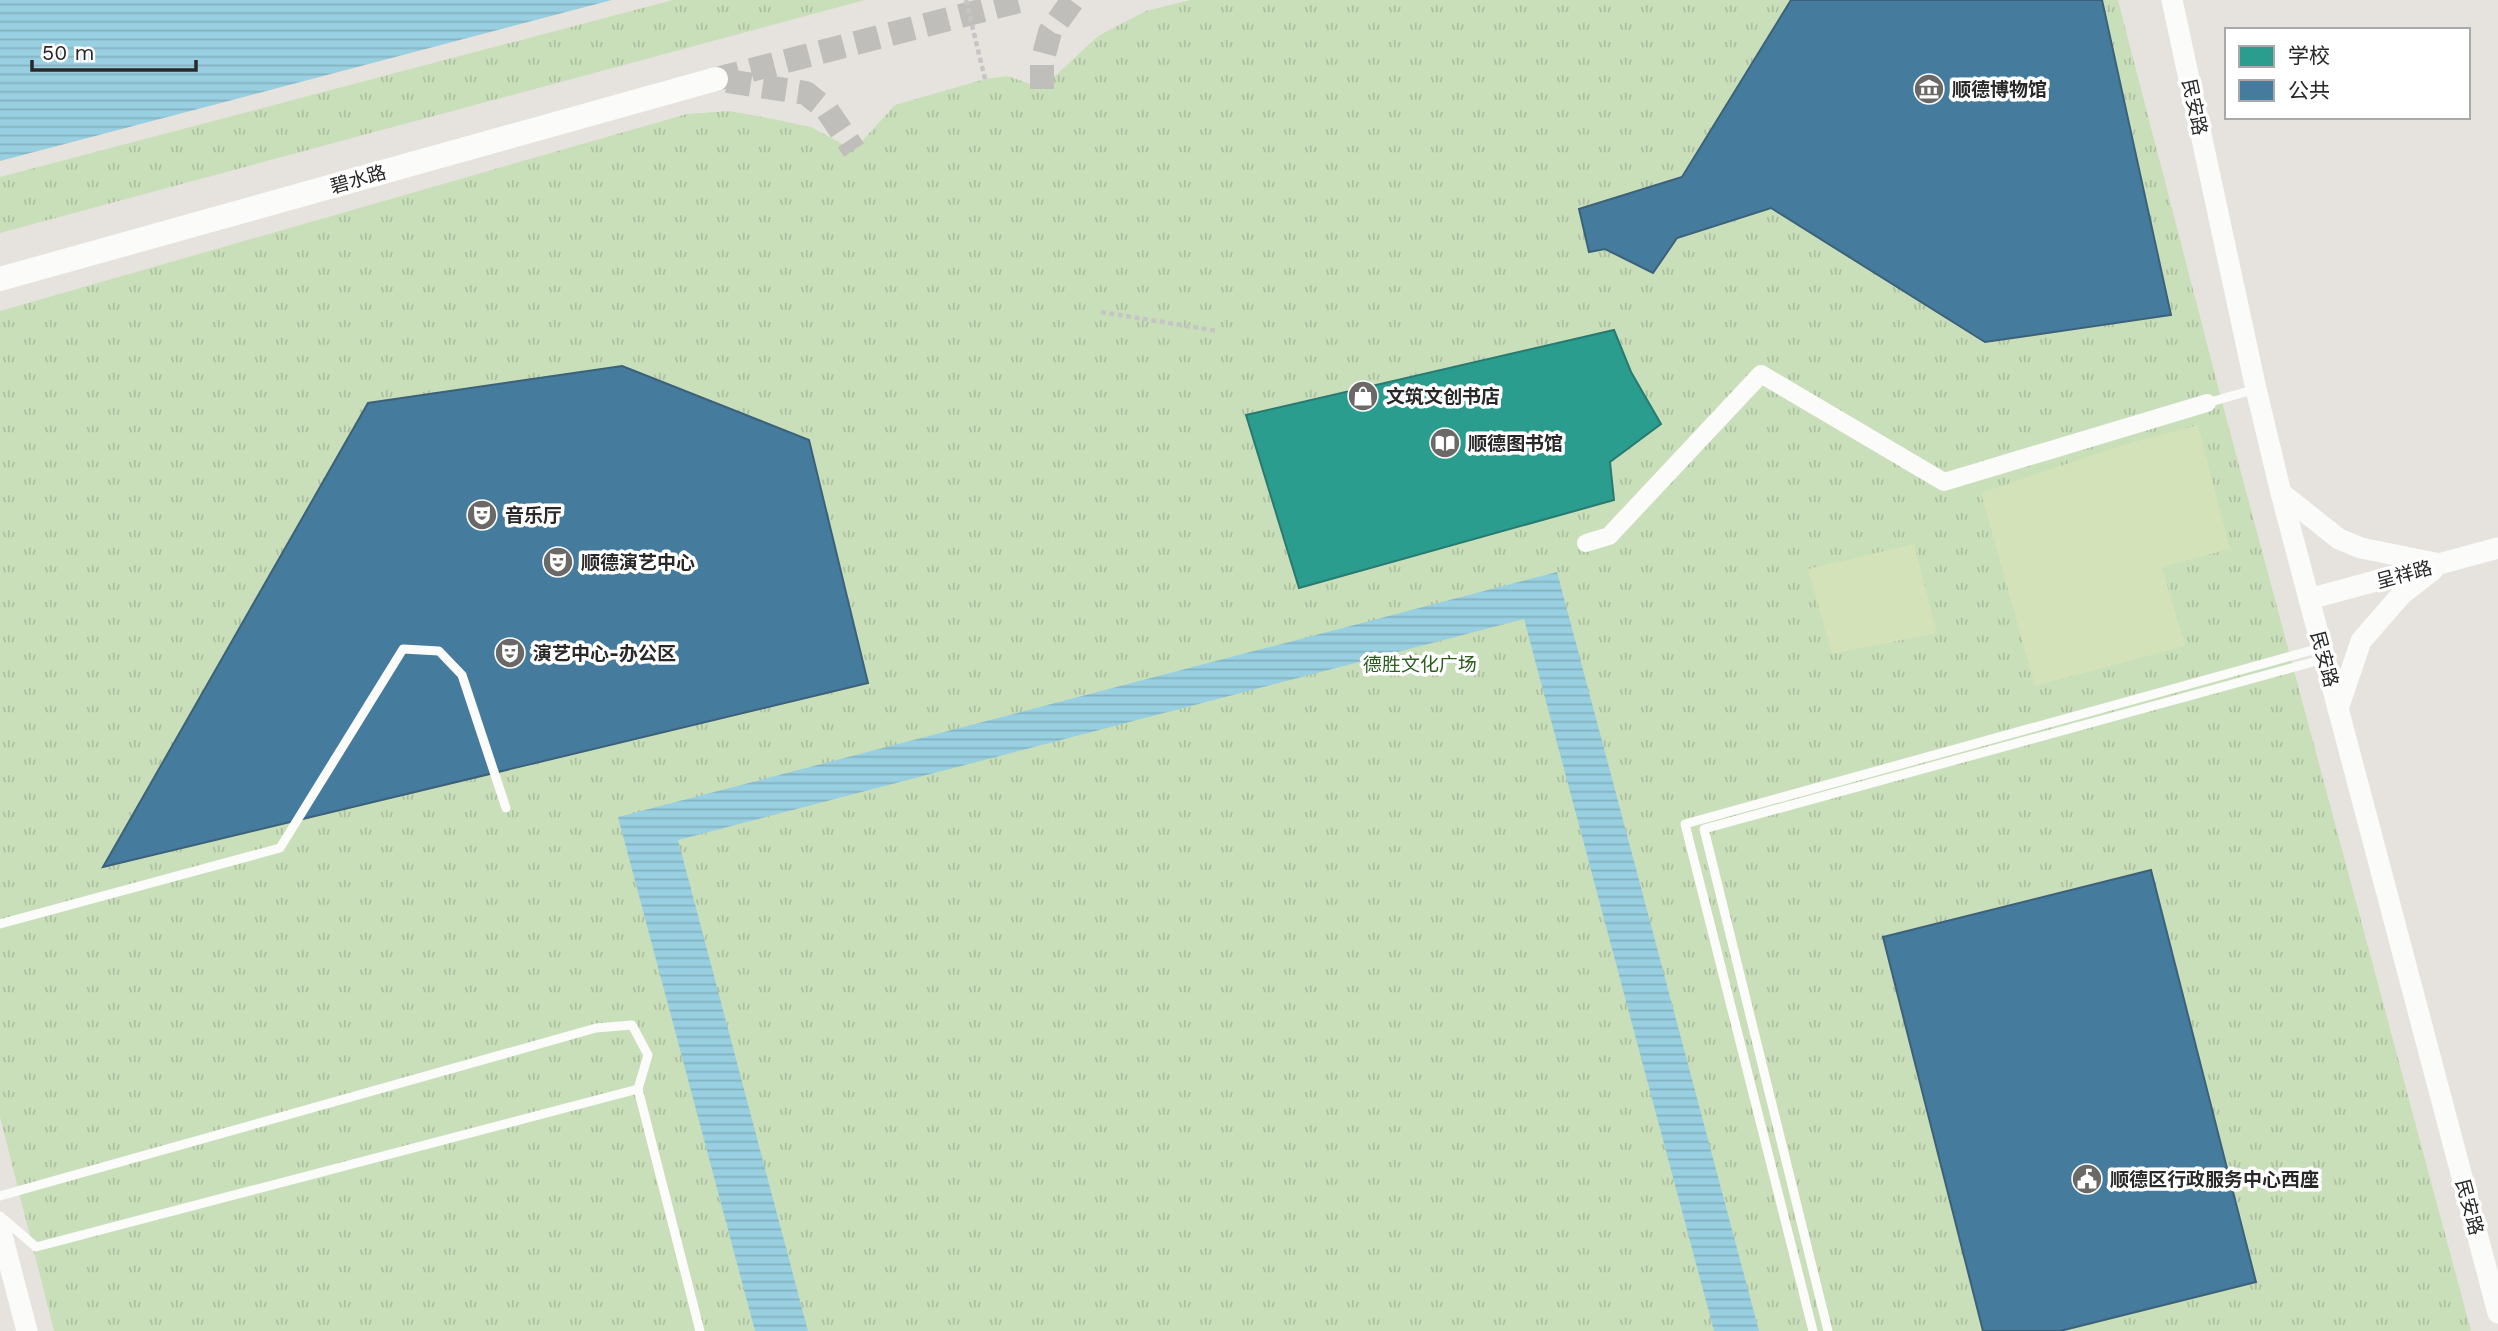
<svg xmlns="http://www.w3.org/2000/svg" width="2498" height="1331" viewBox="0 0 2498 1331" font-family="'Work Sans','Noto Sans SC',sans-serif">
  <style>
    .grass { fill: url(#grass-tufts) }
    .pitch { fill: #d3e2b8 }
    .water { fill: url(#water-rules) }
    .schools { fill: #2a9d8f; stroke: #297a70; stroke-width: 2 }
    .public { fill: #457b9d; stroke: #3c627a; stroke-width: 2 }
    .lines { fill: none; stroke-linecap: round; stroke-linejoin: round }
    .secondary-tunnel { stroke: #c0beba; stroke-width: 24; stroke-dasharray: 24 12; stroke-linecap: butt }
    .path { stroke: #c6c5c5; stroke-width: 4.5; stroke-dasharray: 5 3.5; stroke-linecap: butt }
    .service { stroke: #fbfbfa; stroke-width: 9 }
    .minor { stroke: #fbfbfa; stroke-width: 18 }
    .tertiary { stroke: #fbfbfa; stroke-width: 21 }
    .secondary { stroke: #fbfbfa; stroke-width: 24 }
    .labels { text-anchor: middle; stroke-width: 7; stroke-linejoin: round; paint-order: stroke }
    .poi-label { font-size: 19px; font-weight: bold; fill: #282828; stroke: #fff; text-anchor: start }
    .street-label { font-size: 19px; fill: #282828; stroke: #fff }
    .park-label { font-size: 19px; fill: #2d5e20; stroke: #fff }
  </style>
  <defs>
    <pattern id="grass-tufts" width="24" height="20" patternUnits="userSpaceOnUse" patternTransform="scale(1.75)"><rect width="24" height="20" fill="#c9dfba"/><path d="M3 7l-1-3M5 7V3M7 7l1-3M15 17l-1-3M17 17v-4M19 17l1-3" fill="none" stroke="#adbfa0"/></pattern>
    <pattern id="water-rules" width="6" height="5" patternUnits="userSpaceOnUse" patternTransform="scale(1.75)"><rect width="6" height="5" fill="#98cfe1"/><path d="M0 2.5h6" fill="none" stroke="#83b2c1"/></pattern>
  </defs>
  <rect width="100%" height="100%" fill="#e6e3de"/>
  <g class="grass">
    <polygon points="673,0 865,0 0,233 0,177"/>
    <polygon points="1190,0 2118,0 2221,398 2471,1331 54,1331 0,1117 0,311 687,114 729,111 773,119 811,127 854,150 895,105 985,79 1007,76 1042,88 1098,36 1146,11"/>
  </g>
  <g class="pitch">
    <polygon points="2198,425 2230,549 2162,567 2185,646 2035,686 1981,493 2126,444"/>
    <polygon points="1914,544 1937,633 1832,654 1808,569"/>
  </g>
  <g class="water">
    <polygon points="0,0 612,0 0,161"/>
    <polygon points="1557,572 1759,1331 1714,1331 1524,619 678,840 808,1331 755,1331 618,817"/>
  </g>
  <polygon class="schools" points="1614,330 1631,372 1661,424 1610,462 1614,500 1299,588 1246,415"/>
  <g class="public">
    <polygon points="1791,0 2102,0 2171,315 1985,342 1771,208 1677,238 1653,273 1605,249 1589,252 1579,209 1682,177"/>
    <polygon points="622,366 809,440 868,683 103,867 368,403"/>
    <polygon points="2151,870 2256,1282 2060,1331 1983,1331 1883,937"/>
  </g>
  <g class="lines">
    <g class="secondary-tunnel">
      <polyline points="716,79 1023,0"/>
      <polyline points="727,81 806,93 827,110 854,150"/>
      <polyline points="1042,89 1042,62 1050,32 1073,0"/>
    </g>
    <g class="path">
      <polyline points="966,0 985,79"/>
      <polyline points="1101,312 1218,331"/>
    </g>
    <g class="service">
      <polyline points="2207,403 2256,389"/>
      <polyline points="0,924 280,848 403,649 439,651 462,675 506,808"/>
      <polyline points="0,1196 596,1028 632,1025 648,1055 638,1089 700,1331"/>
      <polyline points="0,1216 36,1247 638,1089"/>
      <polyline points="1813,1331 1685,824 2320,648"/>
      <polyline points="1828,1331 1704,829 2324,659"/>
    </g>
    <polyline class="minor" points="1586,543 1609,536 1761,374 1944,482 2207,403"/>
    <g class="tertiary">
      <polyline points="2172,0 2256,389 2281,493 2498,1313"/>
      <polyline points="2281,493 2339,539 2361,548 2435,563"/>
      <polyline points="2309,599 2498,548"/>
      <polyline points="2338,709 2361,641 2401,595 2433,570"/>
      <polyline points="0,1228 27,1331"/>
    </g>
    <polyline class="secondary" points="0,279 716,79"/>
  </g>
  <defs>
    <g id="museum-disc" transform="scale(1.575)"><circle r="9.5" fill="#6a6968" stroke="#fff"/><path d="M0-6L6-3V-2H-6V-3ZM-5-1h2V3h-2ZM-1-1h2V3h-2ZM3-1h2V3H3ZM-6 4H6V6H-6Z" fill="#fff"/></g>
    <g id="shop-disc" transform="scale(1.575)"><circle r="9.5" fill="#6a6968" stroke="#fff"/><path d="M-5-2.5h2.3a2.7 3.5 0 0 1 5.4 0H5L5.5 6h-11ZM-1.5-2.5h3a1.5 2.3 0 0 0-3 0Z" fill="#fff"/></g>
    <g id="library-disc" transform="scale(1.575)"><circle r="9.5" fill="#6a6968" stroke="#fff"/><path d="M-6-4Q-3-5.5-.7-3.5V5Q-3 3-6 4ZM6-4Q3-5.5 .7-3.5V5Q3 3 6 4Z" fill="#fff"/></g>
    <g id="theatre-disc" transform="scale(1.575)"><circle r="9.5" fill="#6a6968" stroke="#fff"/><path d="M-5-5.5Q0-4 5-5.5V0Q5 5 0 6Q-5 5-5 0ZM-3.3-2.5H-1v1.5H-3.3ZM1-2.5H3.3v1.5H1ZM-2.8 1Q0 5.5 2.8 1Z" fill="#fff"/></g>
    <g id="civic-disc" transform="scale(1.575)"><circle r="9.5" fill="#6a6968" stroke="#fff"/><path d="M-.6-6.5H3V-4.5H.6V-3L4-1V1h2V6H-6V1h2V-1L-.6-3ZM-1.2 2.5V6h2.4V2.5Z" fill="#fff"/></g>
  </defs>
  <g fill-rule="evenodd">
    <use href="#museum-disc" x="1929" y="89"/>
    <use href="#shop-disc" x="1363" y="396"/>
    <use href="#library-disc" x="1445" y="443"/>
    <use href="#theatre-disc" x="482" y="515"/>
    <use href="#theatre-disc" x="558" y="562"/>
    <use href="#theatre-disc" x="510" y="653"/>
    <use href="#civic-disc" x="2087" y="1179"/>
  </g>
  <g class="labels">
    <g class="poi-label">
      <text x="1952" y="96">顺德博物馆</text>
      <text x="1386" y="403">文筑文创书店</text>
      <text x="1468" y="450">顺德图书馆</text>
      <text x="505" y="522">音乐厅</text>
      <text x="581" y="569">顺德演艺中心</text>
      <text x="533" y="660">演艺中心-办公区</text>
      <text x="2110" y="1186">顺德区行政服务中心西座</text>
    </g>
    <g class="street-label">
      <text transform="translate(2195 107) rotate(78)" y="7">民安路</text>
      <text transform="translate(358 179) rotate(-16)" y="7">碧水路</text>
      <text transform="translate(2404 574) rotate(-15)" y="7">呈祥路</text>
      <text transform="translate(2325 659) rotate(75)" y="7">民安路</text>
      <text transform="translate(2470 1207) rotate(75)" y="7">民安路</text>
    </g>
    <g class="park-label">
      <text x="1420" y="671">德胜文化广场</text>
    </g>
  </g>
  <rect x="2225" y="28" width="245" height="91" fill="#ffffff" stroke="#a9a9a9" stroke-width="2"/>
  <rect x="2239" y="46" width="35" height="21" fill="#2a9d8f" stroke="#a9a9a9" stroke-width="2"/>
  <text x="2288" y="63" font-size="21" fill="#282828">学校</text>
  <rect x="2239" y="80" width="35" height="21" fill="#457b9d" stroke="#a9a9a9" stroke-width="2"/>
  <text x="2288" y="98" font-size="21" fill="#282828">公共</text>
  <path d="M32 60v10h164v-10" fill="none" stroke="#282828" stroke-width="3.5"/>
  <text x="42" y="60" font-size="21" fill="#282828" stroke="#ffffff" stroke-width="5" paint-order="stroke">50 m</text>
</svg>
